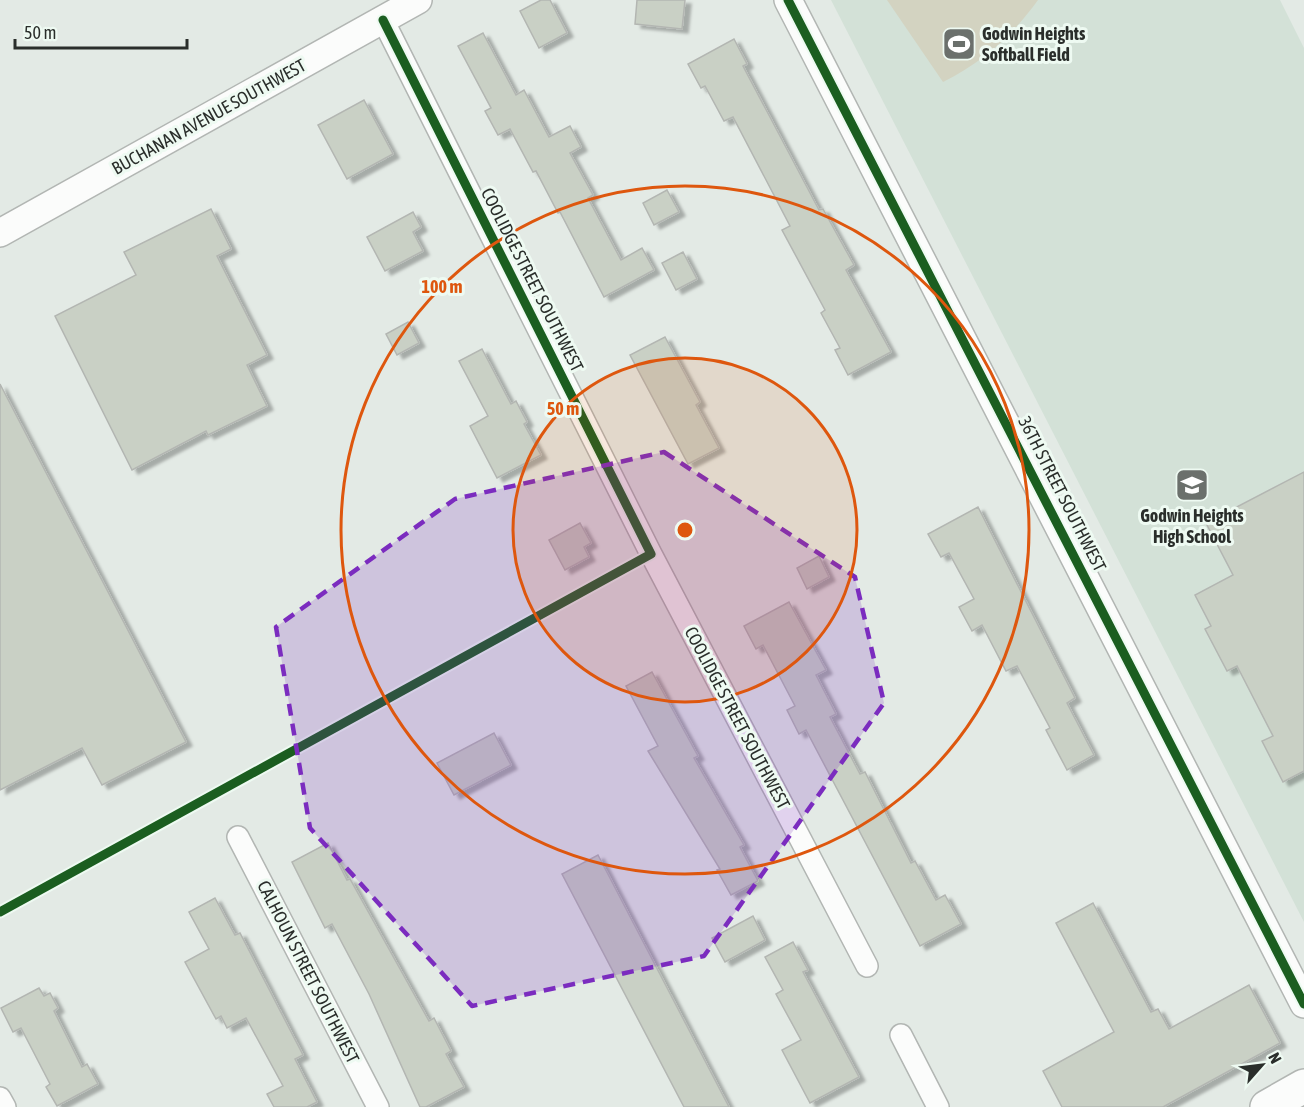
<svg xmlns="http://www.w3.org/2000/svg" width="1304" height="1107" viewBox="0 0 1304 1107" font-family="'Asap Condensed',sans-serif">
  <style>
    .built { fill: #d3e1d7 }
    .green { fill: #d3d3c1 }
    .building { fill: #c9d0c5; stroke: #b3b6b2; stroke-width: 1.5; filter: url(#shadow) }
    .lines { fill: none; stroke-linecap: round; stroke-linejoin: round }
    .minor-casing { stroke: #b2b6b3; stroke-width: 24 }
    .tertiary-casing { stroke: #b2b6b3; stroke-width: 30 }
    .primary-casing { stroke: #b2b6b3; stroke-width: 36 }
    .minor { stroke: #fbfcfb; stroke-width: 21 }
    .tertiary { stroke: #fbfcfb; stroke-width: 27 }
    .primary { stroke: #fbfcfb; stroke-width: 33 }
    .cycleway-casing { stroke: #eefaf2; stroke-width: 13 }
    .cycleway { stroke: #1b5e20; stroke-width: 9 }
    .marked { fill: #7b2cbf; fill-opacity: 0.2; stroke: #7b2cbf; stroke-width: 4.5; stroke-dasharray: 12 8; stroke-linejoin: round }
    .ring { fill: none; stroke: #de570e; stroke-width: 3 }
    .labels { text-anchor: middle; stroke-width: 6; stroke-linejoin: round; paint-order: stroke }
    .poi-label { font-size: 18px; font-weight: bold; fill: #2a2e2b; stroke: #eefaf2; text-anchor: start }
    .street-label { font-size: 18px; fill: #2a2e2b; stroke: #eefaf2 }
    .centre { fill: #de570e; stroke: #eefaf2; stroke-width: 3 }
    .ring-label { font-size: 18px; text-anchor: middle; font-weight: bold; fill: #de570e; stroke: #eefaf2; stroke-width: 6; stroke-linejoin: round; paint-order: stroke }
  </style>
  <defs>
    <filter id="shadow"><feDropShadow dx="6" dy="4" stdDeviation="1.5" flood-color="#0004"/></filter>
  </defs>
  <rect width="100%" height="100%" fill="#e3eae5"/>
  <polygon class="built" points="831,0 1280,0 1304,48 1304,922"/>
  <path class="green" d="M887,0H1038C1012,36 983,62 943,82Z"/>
  <g class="building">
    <polygon points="541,0 550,0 567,33 539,48 520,11"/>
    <polygon points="637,0 685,0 682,29 635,24"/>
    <polygon points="483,33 516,95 524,90 549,137 570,126 581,147 570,153 593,195 588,198 621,260 642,248 654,270 604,297 560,212 558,213 536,171 533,172 510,129 498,135 485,111 491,108 458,46"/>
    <polygon points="734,39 747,64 743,66 819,210 823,209 854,265 846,270 891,352 848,375 835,350 840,348 821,313 825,310 782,230 790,226 765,178 733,117 724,121 705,86 701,88 688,64"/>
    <polygon points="364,100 393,154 347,179 318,125"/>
    <polygon points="667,190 679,212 654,225 643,203"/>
    <polygon points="211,209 231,249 217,256 267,355 247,365 267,406 208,435 206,431 132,470 55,316 136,275 124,252"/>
    <polygon points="413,212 421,227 413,232 423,251 385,271 367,237"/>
    <polygon points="683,252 697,279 676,290 662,263"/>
    <polygon points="408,322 419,343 397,355 386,334"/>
    <polygon points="665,337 700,402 696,405 719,448 688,464 630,355"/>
    <polygon points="482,349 511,404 516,401 527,422 524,424 541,455 497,478 470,426 488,416 459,361"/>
    <polygon points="0,384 186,742 102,785 82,748 0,790"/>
    <polygon points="1304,472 1304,771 1283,782 1262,741 1273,736 1237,666 1227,671 1205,629 1211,626 1195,595 1233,575 1206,523"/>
    <polygon points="978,507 1075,698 1067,703 1094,755 1067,770 1046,730 1050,728 1017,666 1006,671 982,625 972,631 959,607 974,599 949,553 941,557 928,534"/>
    <polygon points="580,523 591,543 584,547 589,557 565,570 549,540"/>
    <polygon points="819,556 829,577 807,589 797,568"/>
    <polygon points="789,602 826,670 816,675 836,714 830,717 860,774 865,772 911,863 915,861 936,900 945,895 961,924 920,946 806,730 799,734 787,710 795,706 763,645 756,649 744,626"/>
    <polygon points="652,672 698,756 694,758 744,845 740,847 758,881 731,895 717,870 720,869 648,751 658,746 626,686"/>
    <polygon points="494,733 511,765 454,795 437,763"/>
    <polygon points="328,843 347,880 350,879 429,1021 434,1018 451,1051 446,1054 464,1087 426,1107 420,1107 369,994 332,924 325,928 292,862"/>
    <polygon points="598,855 729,1107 684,1107 562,874"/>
    <polygon points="215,898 235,935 240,933 303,1055 295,1059 317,1102 307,1107 274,1107 267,1094 283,1086 246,1018 227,1028 221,1016 216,1019 185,962 209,949 189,912"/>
    <polygon points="1093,903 1151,1012 1158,1009 1169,1029 1249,985 1280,1043 1163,1107 1062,1107 1043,1071 1114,1032 1056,923"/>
    <polygon points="753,916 765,940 725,962 712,938"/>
    <polygon points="793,942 808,970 803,972 859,1077 810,1103 782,1050 801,1040 776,994 783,990 765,957"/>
    <polygon points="39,988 44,996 50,993 58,1008 54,1011 82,1067 87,1064 98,1084 57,1106 46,1087 50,1084 21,1028 13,1032 1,1008"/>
  </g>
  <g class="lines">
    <g class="minor-casing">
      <g id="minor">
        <polyline points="383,20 651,554 867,966"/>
        <polyline points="238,837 378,1107"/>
        <polyline points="901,1035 938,1107"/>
        <polyline points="0,1098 5,1107"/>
      </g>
    </g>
    <g class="tertiary-casing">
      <g id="tertiary">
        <polyline points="788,0 1304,1004"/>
        <polyline points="0,233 418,0"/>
      </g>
    </g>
    <g class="primary-casing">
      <polyline id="primary" points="1267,1107 1304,1086"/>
    </g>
    <use href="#minor" class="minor"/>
    <use href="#tertiary" class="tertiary"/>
    <use href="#primary" class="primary"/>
    <g class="cycleway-casing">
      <g id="cycleway">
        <polyline points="788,0 1304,1004"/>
        <polyline points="0,912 651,554 383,20"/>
      </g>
    </g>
    <use href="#cycleway" class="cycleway"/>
  </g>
  <path class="marked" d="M664,452L855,577L884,703L704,956L472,1006L310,828L276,627L455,499Z"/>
  <circle cx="685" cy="530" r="172" fill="#de570e" fill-opacity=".12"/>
  <g class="ring">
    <circle cx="685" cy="530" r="172"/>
    <circle cx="685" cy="530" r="344"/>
  </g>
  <defs>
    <g id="stadium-square" transform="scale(1.725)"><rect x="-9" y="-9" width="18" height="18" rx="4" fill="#6b706c" stroke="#eefaf2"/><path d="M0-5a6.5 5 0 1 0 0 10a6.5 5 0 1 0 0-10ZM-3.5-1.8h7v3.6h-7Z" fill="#fff"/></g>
    <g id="school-square" transform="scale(1.725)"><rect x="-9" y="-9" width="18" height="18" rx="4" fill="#6b706c" stroke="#eefaf2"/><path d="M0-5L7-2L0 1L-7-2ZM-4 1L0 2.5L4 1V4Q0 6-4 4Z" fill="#fff"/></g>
  </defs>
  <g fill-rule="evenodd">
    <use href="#stadium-square" x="959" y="44"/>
    <use href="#school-square" x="1192" y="485"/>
  </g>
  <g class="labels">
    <g class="poi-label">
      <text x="982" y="40">Godwin Heights<tspan x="982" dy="21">Softball Field</tspan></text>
      <text x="1192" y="522" text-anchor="middle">Godwin Heights<tspan x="1192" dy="21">High School</tspan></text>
    </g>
    <g class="street-label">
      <text transform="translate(209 117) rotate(-29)" y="6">BUCHANAN AVENUE SOUTHWEST</text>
      <text transform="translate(532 280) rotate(63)" y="6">COOLIDGE STREET SOUTHWEST</text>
      <text transform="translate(1062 494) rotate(63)" y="6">36TH STREET SOUTHWEST</text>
      <text transform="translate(737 718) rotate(62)" y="6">COOLIDGE STREET SOUTHWEST</text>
      <text transform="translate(308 972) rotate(63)" y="6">CALHOUN STREET SOUTHWEST</text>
    </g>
  </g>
  <circle cx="685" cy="530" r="9" class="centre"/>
  <g class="ring-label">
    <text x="442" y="293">100 m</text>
    <text x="563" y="415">50 m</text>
  </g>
  <g transform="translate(1262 1065) rotate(62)" stroke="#eefaf2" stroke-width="4.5" paint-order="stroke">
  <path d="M0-4.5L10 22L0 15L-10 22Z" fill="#2a2e2b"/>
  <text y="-9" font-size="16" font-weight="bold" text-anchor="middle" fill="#2a2e2b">N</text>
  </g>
  <path d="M15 39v9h172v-9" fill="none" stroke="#2a2e2b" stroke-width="3"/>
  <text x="24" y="39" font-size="18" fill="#2a2e2b" stroke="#eefaf2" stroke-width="4.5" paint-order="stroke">50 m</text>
</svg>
